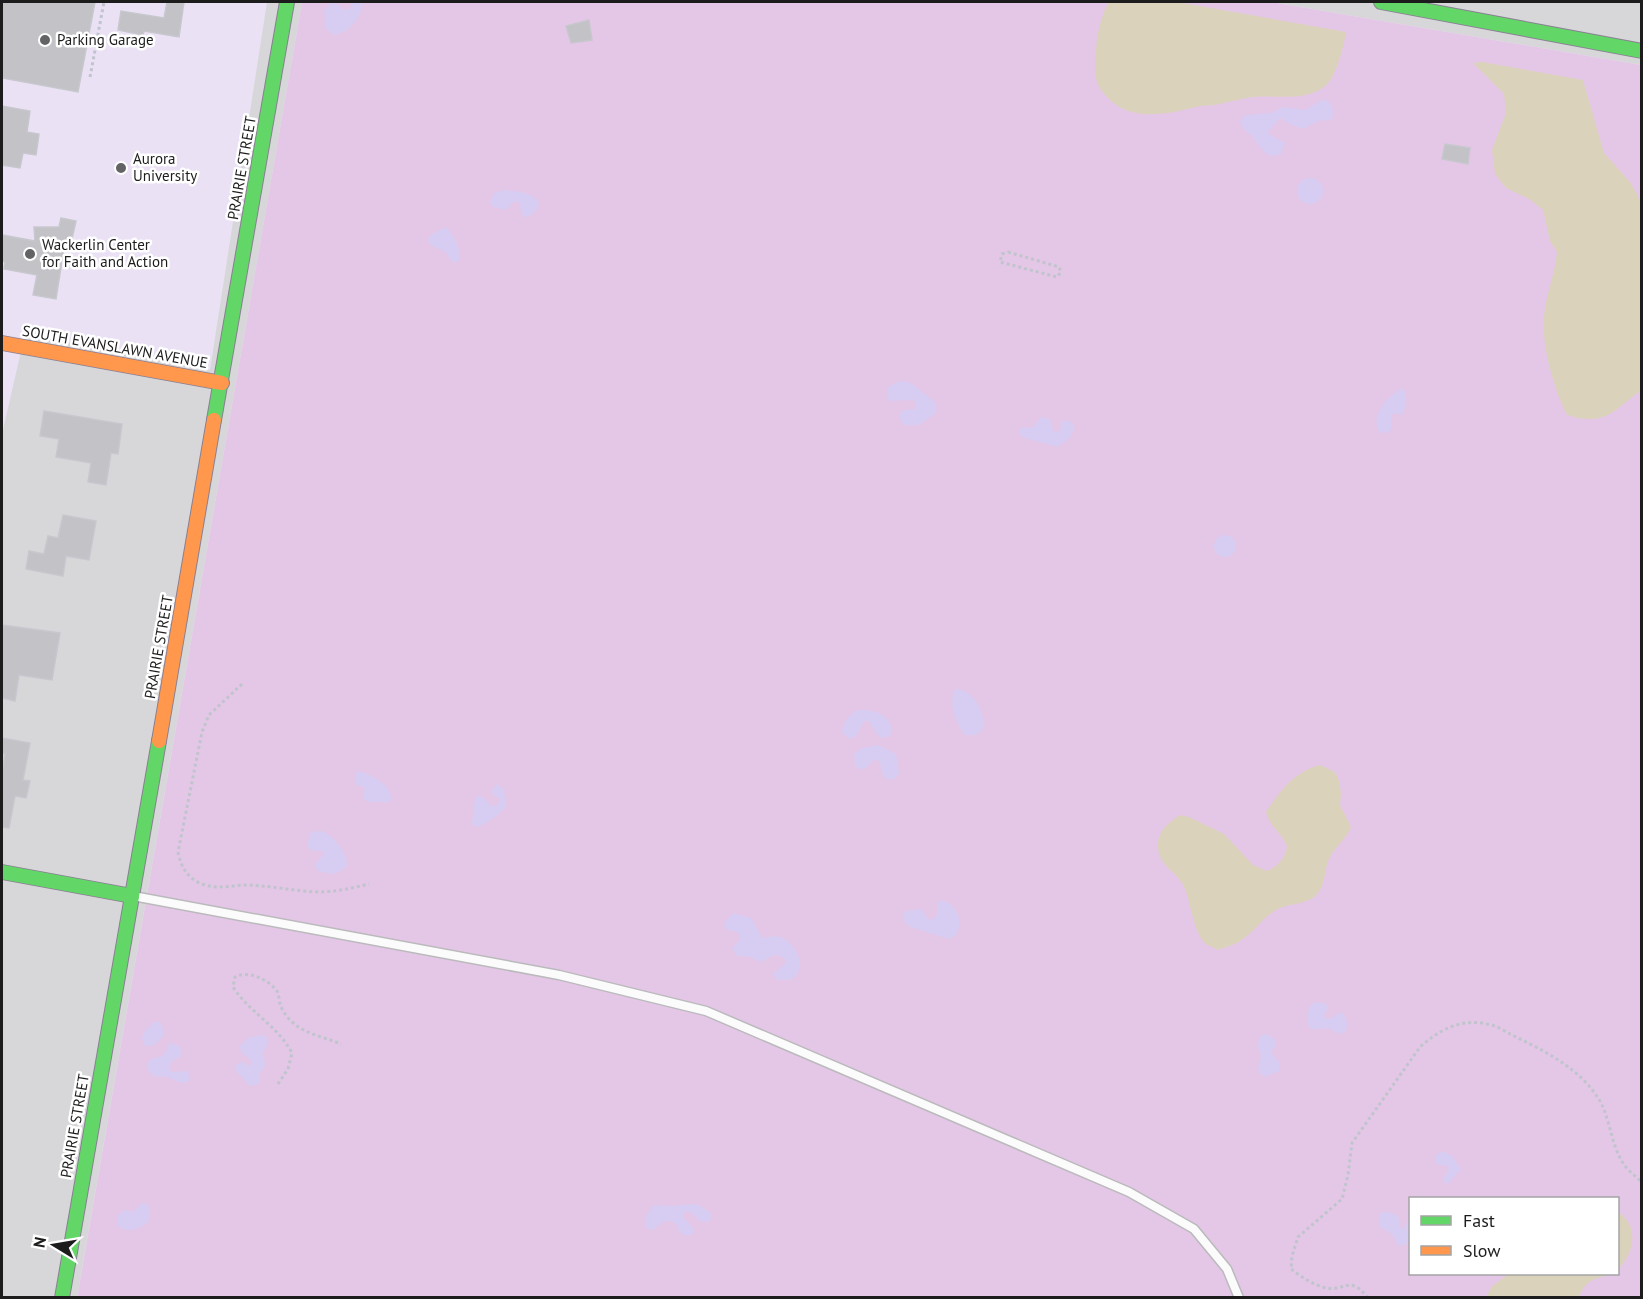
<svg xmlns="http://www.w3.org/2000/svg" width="1643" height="1299" viewBox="0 0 1643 1299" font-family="'PT Sans',sans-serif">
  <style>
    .residential { fill: #d7d7da }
    .education { fill: #eae1f4 }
    .grass { fill: #e4c7e6; fill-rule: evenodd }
    .sand { fill: #d7ccf2 }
    .water { fill: #dbd2bc }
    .building { fill: #c3c2c7; stroke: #c7c7ce; stroke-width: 1.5 }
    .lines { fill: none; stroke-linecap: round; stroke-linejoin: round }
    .lane-casing { stroke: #bababc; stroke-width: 11 }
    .fast-casing { stroke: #8a7f93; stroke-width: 16 }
    .slow-casing { stroke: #8a7f93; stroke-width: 16 }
    .path { stroke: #c0c4cd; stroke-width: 3; stroke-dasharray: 3 3; stroke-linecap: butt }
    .lane { stroke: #fbfbfc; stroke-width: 8 }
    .fast { stroke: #63d668; stroke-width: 14 }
    .slow { stroke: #ff974d; stroke-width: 14 }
    .poi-dot { fill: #636264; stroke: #fff; stroke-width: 2 }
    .labels { text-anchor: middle; stroke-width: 5; stroke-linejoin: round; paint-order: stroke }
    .poi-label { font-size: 15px; fill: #1c1c1c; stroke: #fff; text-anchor: start }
    .street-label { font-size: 15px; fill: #1c1c1c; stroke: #fff }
  </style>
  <rect width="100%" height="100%" fill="#e6e5eb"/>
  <g class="residential">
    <polygon points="2,2 302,2 77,1297 2,1298"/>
    <polygon points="1271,2 1641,2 1641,65"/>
  </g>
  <polygon class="education" points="2,2 267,2 210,370 25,334 2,434"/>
  <path class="grass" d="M302,2H1271L1641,65V1297L77,1298ZM1410,1198H1618V1274H1410Z"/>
  <g class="sand">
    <path d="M331,2L338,4L343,10L349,9L352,4L351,2H363C360,19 352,30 335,35L326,29L324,11Z"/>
    <path d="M1327,100C1333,107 1335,112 1331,120L1318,121L1303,129L1292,125L1280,118L1267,133L1285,143L1281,154C1268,160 1262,150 1255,140C1250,132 1242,131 1240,121L1245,115L1271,113L1283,107L1305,110L1320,101Z"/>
    <circle cx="1310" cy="191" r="13"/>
    <path d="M504,190C517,192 532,191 539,203L538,209L528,217H525L521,213L520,203L517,201L512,203L507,210L493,207L490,202L494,193Z"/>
    <path d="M446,227C454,236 463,251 458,262H452C449,258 447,252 442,250C438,248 437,249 433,246C419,238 440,230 446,227Z"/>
    <polygon points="905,381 912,384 936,403 936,413 919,425 903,425 899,416 903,410 916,409 916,402 912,400 889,401 887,397 888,387 897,382"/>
    <path d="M1401,388L1405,392C1407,399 1407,409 1401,415L1396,413L1391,415L1392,428L1389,432L1380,433C1369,416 1387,398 1401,388Z"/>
    <path d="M1041,417L1050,419L1054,432L1060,431L1062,421H1069L1074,425C1074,437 1066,441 1057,447L1022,437L1019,432L1021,427L1032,428Z"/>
    <circle cx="1225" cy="546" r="11"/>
    <path d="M959,689C976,694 983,711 984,727L977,735H965C956,724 948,703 955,690Z"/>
    <path d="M858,710C874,709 892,714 892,733L888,737L882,738L876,733L869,721H864L856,736L849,739L842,732C842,723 850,714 858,710Z"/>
    <path d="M878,745L896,754L899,773L895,779C882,782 881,771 880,761L874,760L865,769H860L855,766L854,754L862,748Z"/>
    <path d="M360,771C373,776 388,783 392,798L389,802H368L363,798L365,788L355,784L356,773Z"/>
    <path d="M497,784L504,789L506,807C498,815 486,825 475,827L472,823L475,799L478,796L483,797L491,806H496L499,802V798L493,795L492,789Z"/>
    <path d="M321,831C334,835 347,853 347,865C339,876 329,875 317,870L315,864L324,854L322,851L310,850L307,845L311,832Z"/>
    <path d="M942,900C957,905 964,921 956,935L949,939L910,927L905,922L903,913L906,911L921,909L929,920L935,918L937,914V903Z"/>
    <path d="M733,913L751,918L762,938C768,937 774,935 781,937C793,942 806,961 797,974C796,977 792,978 790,980H777L773,974L786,963L785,959C775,952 772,956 762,962L746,956H737L732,948L739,941L740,935L735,931H729L724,926L726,921Z"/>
    <path d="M1316,1002L1326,1004L1328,1007L1324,1016L1327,1019L1332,1018L1340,1012L1344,1014L1348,1026L1345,1032L1339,1034C1336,1032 1334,1030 1330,1029C1320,1026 1304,1038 1308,1013C1309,1007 1310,1005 1316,1002Z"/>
    <polygon points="154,1022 160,1022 163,1028 163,1036 155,1045 145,1046 142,1039 144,1032"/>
    <polygon points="1267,1034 1276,1040 1276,1045 1271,1052 1280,1064 1279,1071 1265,1077 1260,1073 1258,1068 1261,1056 1257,1045 1261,1035"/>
    <path d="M260,1035L265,1036C270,1043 266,1047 262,1053C264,1060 268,1066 260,1072V1083C251,1088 248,1086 243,1078C238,1073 236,1073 235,1065L243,1062L249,1066L252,1065L250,1059L241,1052L240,1046L248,1038Z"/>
    <path d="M170,1043L178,1045L181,1049V1056L171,1062L169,1069L172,1072L188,1071L190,1080C181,1086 179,1081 170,1078C165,1076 159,1077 154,1076C139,1064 150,1058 163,1056Z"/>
    <polygon points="1443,1151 1452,1156 1461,1169 1448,1184 1443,1182 1443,1177 1448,1172 1448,1166 1438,1165 1436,1163 1436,1155"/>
    <path d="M143,1202C152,1207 151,1214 148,1222C139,1230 126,1234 117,1225L118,1215L124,1210L133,1212Z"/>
    <path d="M691,1204L699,1205L712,1214L710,1221C700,1225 697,1217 690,1212H684L683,1217L694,1229L692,1235H683L679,1231L677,1225C666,1216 662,1223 653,1230L646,1228C643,1219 648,1212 654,1205L674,1206Z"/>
    <path d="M1383,1212H1388L1398,1216L1400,1226L1404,1230L1410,1214V1239L1406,1244L1400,1246C1395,1242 1395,1237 1391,1234C1382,1226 1376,1230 1380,1214Z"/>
  </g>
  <g class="water">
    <path d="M1109,2H1177L1346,32C1344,45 1336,78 1325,86C1305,102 1277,95 1254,97C1241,98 1227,103 1214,105C1208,106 1201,105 1196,107C1168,114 1132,122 1109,99C1099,89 1095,82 1095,67C1096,43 1097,23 1109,2Z"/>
    <path d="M1482,62L1583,80L1604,153L1630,182L1637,194L1642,208L1641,390C1614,411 1604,427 1567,415C1554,389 1541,345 1544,316C1546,294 1555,274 1557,252L1550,241L1543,210L1529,199L1506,188L1495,174L1492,150L1506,113L1504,94L1473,63Z"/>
    <path d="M1320,765L1335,772L1339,781L1341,793L1340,805L1351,827C1346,839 1336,846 1330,857C1324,868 1326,883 1318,893C1309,905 1288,903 1276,910C1262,918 1254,933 1240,941C1234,945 1226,947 1218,950C1215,948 1209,946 1206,944C1192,932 1191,897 1182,883C1173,869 1157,864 1158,844C1158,831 1169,822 1180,815L1189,817L1224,834L1253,865L1267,871C1277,867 1286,858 1287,846C1282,833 1269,826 1266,812C1280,791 1295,771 1320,765Z"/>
    <path d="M1618,1212C1640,1226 1634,1254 1618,1269Z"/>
    <path d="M1509,1274H1611C1594,1280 1587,1278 1579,1297H1486L1492,1286Z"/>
  </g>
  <g class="building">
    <polygon points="2,2 95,2 78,92 2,78"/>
    <polygon points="167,2 184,2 179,37 144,31 143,35 118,30 121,11 164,18"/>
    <polygon points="589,20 592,40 571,43 566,26"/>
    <polygon points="2,106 30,111 27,132 39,134 36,155 23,153 20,168 2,165"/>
    <polygon points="1445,144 1470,148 1468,164 1442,159"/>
    <polygon points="61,218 76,221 71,243 65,242 56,299 33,295 37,275 4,269 5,262 2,261 2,235 35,241 34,227 59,227"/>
    <polygon points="44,411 122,424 118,454 111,453 106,485 88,482 91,463 56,457 59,439 40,436"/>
    <polygon points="63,515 96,521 89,560 66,556 63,576 26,569 29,551 44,554 48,536 58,538"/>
    <polygon points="2,625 60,633 52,680 19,675 15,701 2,698"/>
    <polygon points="2,738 30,743 23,780 30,781 26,798 15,796 9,828 2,827 2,773 5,754 2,753"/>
  </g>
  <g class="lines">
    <g class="lane-casing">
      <polyline id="lane" points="133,896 559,975 706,1011 1129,1192 1194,1229 1227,1269 1239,1298"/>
    </g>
    <g class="fast-casing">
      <g id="fast">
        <polyline points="1381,2 1642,51"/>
        <polyline points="214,420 287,2"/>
        <polyline points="2,872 132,896"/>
        <polyline points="62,1298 159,741"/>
      </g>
    </g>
    <g class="slow-casing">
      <g id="slow">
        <polyline points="2,343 222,383"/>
        <polyline points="159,741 214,420"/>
      </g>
    </g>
    <g class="path">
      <polyline points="90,77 104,2"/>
      <polygon points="1008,252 1059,267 1061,272 1057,277 1000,262 1002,254"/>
      <path d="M242,684L209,715L202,732L178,852C181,867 187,878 202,884C217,890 233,885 248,885C272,886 295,891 318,892C335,892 352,888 369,884"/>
      <path d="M278,1084L288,1069L292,1053C278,1026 250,1013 233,987L235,977C248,970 268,979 277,991C279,994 279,1000 280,1004C283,1013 290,1021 297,1026C310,1035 327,1038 341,1044"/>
      <path d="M1368,1298L1360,1289L1352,1285C1346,1285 1342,1287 1337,1288C1321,1291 1303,1278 1291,1269L1292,1256L1298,1237L1342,1199L1348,1175L1352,1143L1420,1047C1439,1030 1461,1018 1487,1024C1496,1025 1504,1031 1512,1035C1545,1051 1581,1069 1600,1101C1611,1121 1611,1147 1625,1166C1629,1171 1636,1177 1642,1182"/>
    </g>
    <use href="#lane" class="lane"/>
    <use href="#fast" class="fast"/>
    <use href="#slow" class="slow"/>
  </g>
  <g class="poi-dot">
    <circle cx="45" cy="40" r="6"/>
    <circle cx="121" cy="168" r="6"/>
    <circle cx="30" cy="254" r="6"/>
  </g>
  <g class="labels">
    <g class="poi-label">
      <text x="57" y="45">Parking Garage</text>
      <text x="133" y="164">Aurora<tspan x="133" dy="17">University</tspan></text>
      <text x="42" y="250">Wackerlin Center<tspan x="42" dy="17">for Faith and Action</tspan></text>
    </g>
    <g class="street-label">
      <text transform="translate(242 168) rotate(-80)" y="5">PRAIRIE STREET</text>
      <text transform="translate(115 347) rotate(10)" y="5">SOUTH EVANSLAWN AVENUE</text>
      <text transform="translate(159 647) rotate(-80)" y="5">PRAIRIE STREET</text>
      <text transform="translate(75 1126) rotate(-80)" y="5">PRAIRIE STREET</text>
    </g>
  </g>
  <rect width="1643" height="1299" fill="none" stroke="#1c1c1c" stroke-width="6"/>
  <rect x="1409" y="1197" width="210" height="78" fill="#ffffff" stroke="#a4a4a4" stroke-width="1.5"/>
  <rect x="1421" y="1216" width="30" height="9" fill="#63d668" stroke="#a4a4a4" stroke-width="1.5"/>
  <text x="1463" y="1227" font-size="18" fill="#1c1c1c">Fast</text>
  <rect x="1421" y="1246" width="30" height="9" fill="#ff974d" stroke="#a4a4a4" stroke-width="1.5"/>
  <text x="1463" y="1257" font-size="18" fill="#1c1c1c">Slow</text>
  <g transform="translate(54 1245) rotate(281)" stroke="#ffffff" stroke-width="4.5" paint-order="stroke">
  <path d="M0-4.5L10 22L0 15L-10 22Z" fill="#1c1c1c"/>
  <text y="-9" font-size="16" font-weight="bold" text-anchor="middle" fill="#1c1c1c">N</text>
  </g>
</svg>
